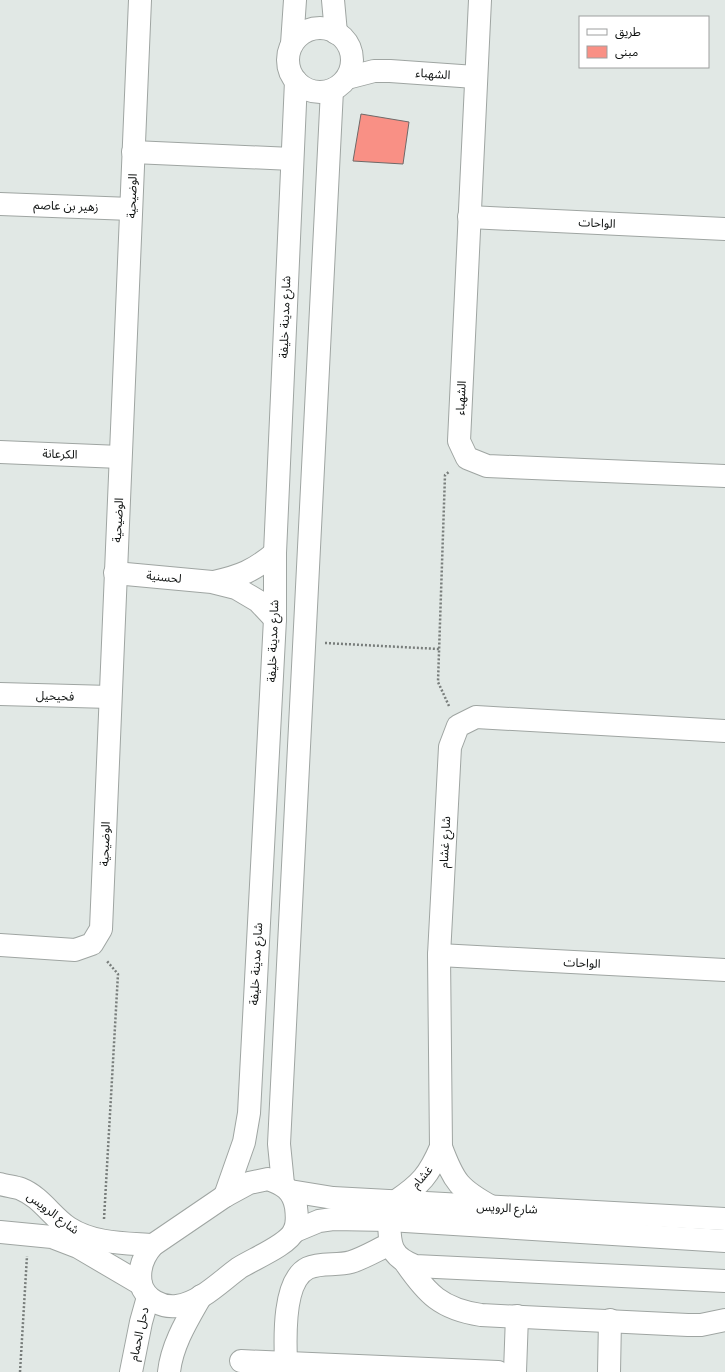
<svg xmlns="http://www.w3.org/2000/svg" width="725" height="1372" viewBox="0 0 725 1372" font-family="'Nunito Sans','Noto Sans Arabic',sans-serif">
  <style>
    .building { fill: #f99085; stroke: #6f6968 }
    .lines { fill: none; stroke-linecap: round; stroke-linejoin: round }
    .minor-casing { stroke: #9fa5a2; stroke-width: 24 }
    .path { stroke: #787d7b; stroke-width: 2.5; stroke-dasharray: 2 2; stroke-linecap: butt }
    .minor { stroke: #fff; stroke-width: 22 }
    .labels { text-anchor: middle; stroke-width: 3.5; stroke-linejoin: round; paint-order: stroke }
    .street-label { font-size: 12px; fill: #0c0f0e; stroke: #fff }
  </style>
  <rect width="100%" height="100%" fill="#e1e8e5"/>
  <polygon class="building" points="361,114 409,122 403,164 353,161"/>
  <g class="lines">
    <g class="minor-casing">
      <g id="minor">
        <polyline points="333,0 336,33"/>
        <polyline points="480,0 459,441 467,458 487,466 725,476"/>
        <circle cx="320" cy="60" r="32"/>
        <polyline points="292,44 295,0"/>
        <polyline points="347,78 374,71 390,71 475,77"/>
        <polyline points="133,152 292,159"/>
        <polyline points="0,204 131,209"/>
        <polyline points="469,217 725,229"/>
        <polyline points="0,452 120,457"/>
        <polyline points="115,573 212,582 236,588 258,601 275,619"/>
        <path d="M214,582C241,576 253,571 275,553"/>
        <polyline points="0,694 110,697"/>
        <polyline points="0,945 75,950 92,944 101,929 140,0"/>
        <polyline points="439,955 725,970"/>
        <path d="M268,1179C283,1184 293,1190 296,1207C297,1215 298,1224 294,1231C288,1245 253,1259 239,1268C221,1281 200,1303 177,1306C162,1308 145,1299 141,1284C138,1269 144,1255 153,1245L225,1196L249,1183Z"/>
        <path d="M0,1184C7,1186 15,1187 21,1189C41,1197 52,1217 69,1228C94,1244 125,1243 153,1245"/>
        <polyline points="283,1184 279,1144 332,90"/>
        <polyline points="290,1191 333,1198 725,1219"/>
        <polyline points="225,1196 244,1142 249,1113 275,619 275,553 296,81"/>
        <path d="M396,1201C421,1184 429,1175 441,1147"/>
        <path d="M492,1207C459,1189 454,1182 441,1147L439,955L450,747L458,726L476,717L725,731"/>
        <path d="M389,1220C390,1244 389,1256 415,1266L725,1281"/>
        <polyline points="295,1231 319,1221 333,1219 389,1220 725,1241"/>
        <polyline points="0,1232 52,1237 78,1247 141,1284"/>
        <path d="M405,1262C427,1294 441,1309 481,1315L688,1325H701L725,1320"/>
        <polyline points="241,1361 498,1372"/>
        <path d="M286,1362C285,1338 283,1280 308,1268C321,1262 337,1266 351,1262C364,1258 377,1250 390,1244"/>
        <polyline points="131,1372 141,1322 148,1297"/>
        <path d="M169,1372C172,1344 188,1319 201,1296"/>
        <polyline points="515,1372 517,1316"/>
        <polyline points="609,1372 610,1320"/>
      </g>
    </g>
    <g class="path">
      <polyline points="325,643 439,649"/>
      <polyline points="449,706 438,682 445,475 450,471"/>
      <polyline points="104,1219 118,974 106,960"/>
      <polyline points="20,1372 27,1256"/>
    </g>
    <use href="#minor" class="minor"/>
  </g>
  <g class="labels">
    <g class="street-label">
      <text transform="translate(433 74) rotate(4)" y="4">الشهباء</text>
      <text transform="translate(132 196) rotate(-88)" y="4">الوضيحية</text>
      <text transform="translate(66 206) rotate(2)" y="4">زهير بن عاصم</text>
      <text transform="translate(597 223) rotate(3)" y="4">الواحات</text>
      <text transform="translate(285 317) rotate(-88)" y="4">شارع مدينة خليفة</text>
      <text transform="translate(461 398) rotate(-87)" y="4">الشهباء</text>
      <text transform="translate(60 454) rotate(2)" y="4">الكرعانة</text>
      <text transform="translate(118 520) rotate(-87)" y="4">الوضيحية</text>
      <text transform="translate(164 577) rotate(6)" y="4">لحسنية</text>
      <text transform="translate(273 641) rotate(-88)" y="4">شارع مدينة خليفة</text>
      <text transform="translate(55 696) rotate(2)" y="4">فحيحيل</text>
      <text transform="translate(445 842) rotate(-87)" y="4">شارع غشام</text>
      <text transform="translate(105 844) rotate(-88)" y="4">الوضيحية</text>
      <text transform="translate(582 963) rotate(3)" y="4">الواحات</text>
      <text transform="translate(256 964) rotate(-87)" y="4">شارع مدينة خليفة</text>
      <text transform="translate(422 1177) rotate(-50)" y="4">غشام</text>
      <text transform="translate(507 1208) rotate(3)" y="4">شارع الرويس</text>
      <text transform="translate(53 1213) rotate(37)" y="4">شارع الرويس</text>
      <text transform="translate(139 1334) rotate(-78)" y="4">دحل الحمام</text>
    </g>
  </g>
  <rect x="579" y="16" width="130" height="52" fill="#ffffff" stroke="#9e9f9f"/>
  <rect x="587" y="29" width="20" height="6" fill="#ffffff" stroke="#9e9f9f"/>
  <text x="615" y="36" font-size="12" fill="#0c0f0e">طريق</text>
  <rect x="587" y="46" width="20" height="12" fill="#f99085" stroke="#9e9f9f"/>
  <text x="615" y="56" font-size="12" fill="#0c0f0e">مبنى</text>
</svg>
